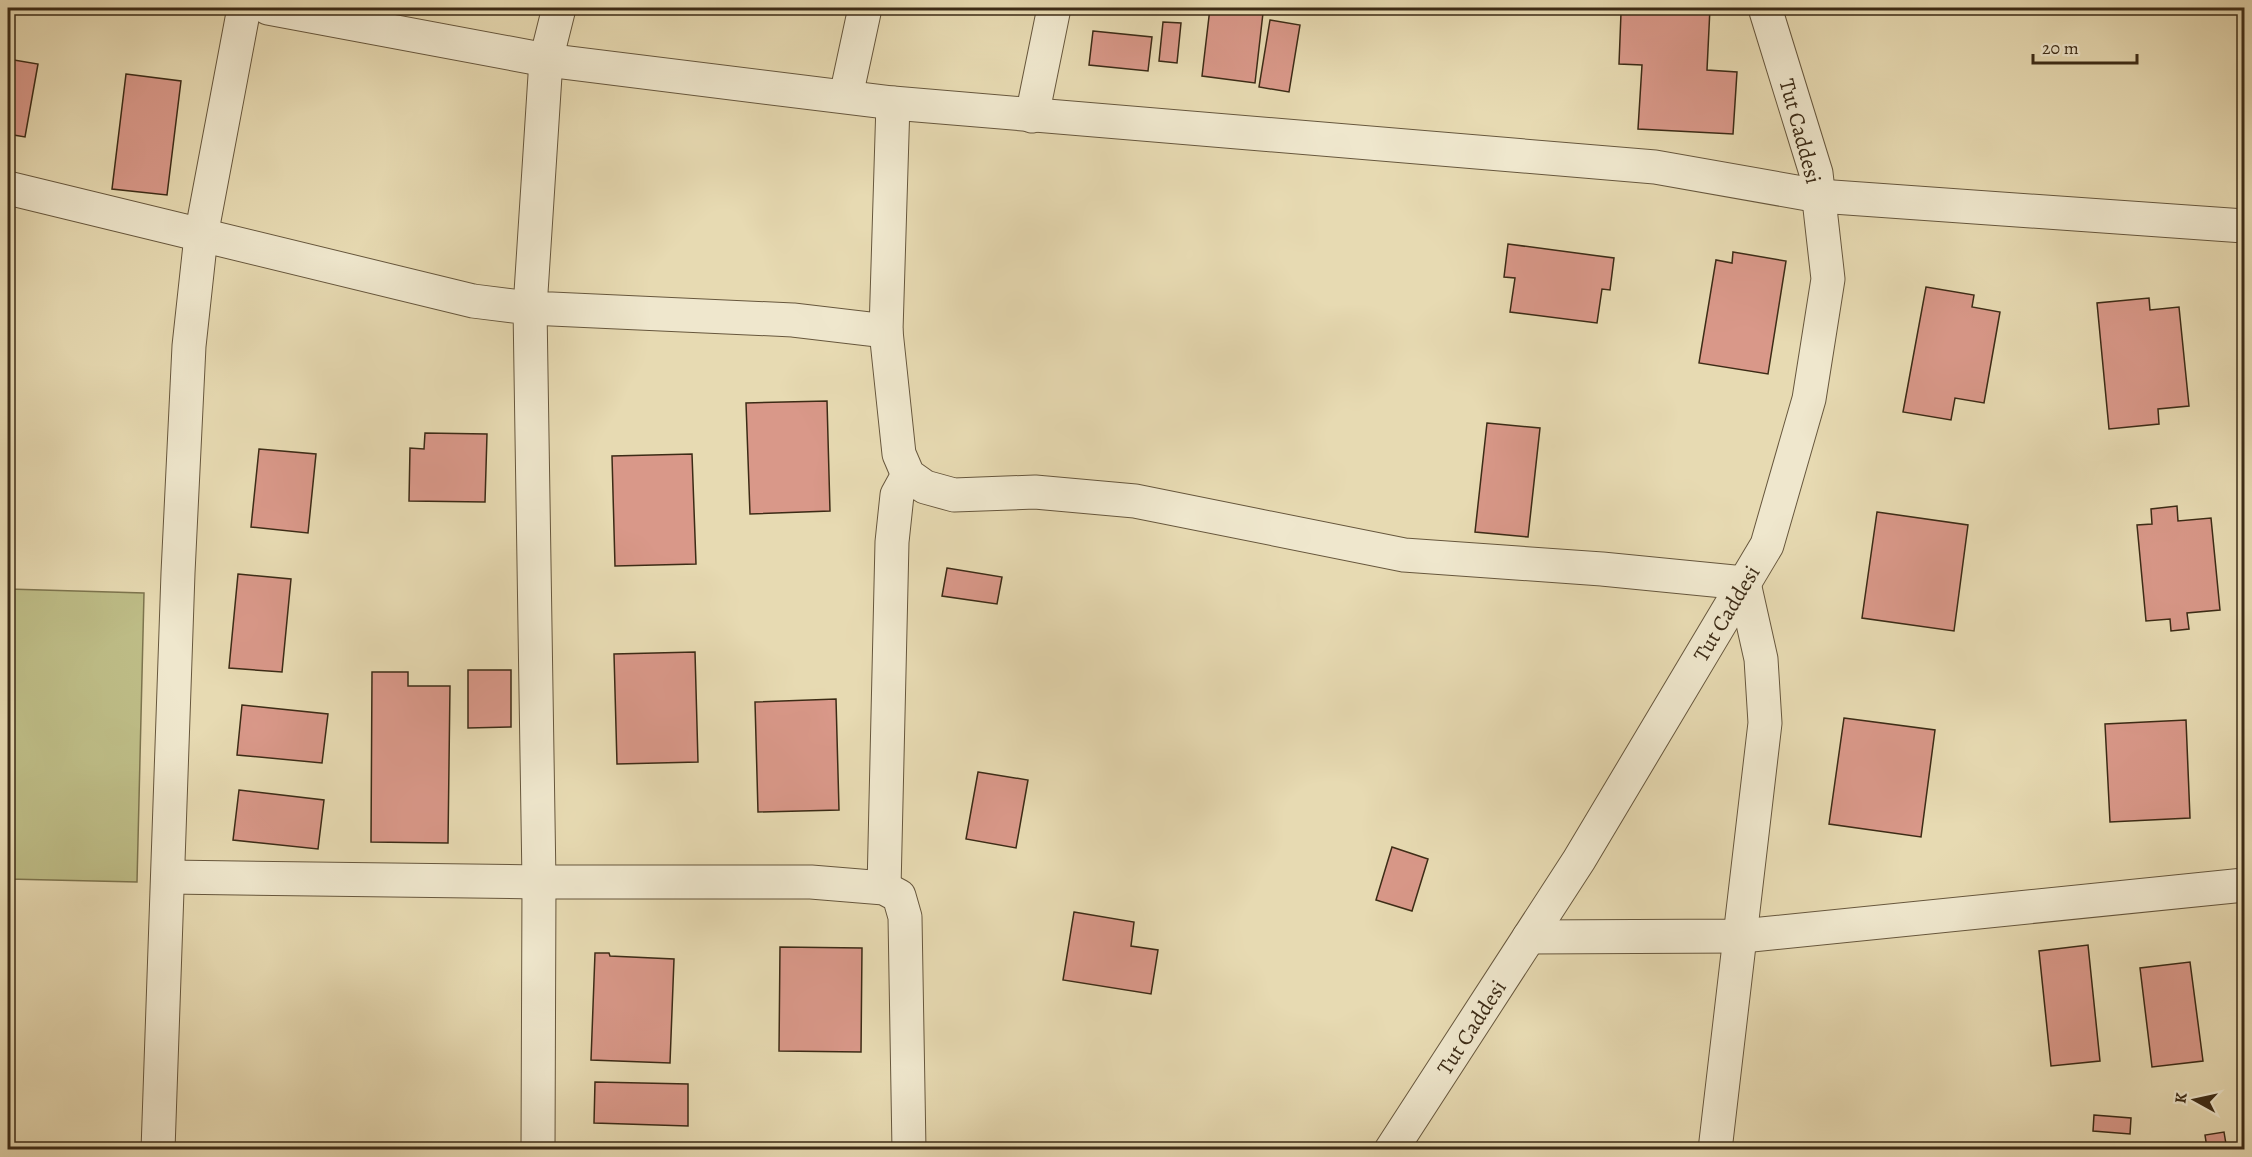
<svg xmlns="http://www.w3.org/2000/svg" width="2252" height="1157" viewBox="0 0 2252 1157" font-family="Alegreya,serif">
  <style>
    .green { fill: #bebd87; stroke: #7d744e; stroke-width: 1.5 }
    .building { fill: #d99889; stroke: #3c2b16; stroke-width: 1.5 }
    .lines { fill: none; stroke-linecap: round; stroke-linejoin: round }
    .minor-casing { stroke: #67573d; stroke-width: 35 }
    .tertiary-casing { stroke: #67573d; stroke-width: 35 }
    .minor { stroke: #efe7cd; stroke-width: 33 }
    .tertiary { stroke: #efe7cd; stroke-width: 33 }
    .labels { text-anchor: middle; stroke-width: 4.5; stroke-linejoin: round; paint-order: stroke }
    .street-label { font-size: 22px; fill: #3c2b16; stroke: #efe7cd }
  </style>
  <rect width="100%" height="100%" fill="#e7dab2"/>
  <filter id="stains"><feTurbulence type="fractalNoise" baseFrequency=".00333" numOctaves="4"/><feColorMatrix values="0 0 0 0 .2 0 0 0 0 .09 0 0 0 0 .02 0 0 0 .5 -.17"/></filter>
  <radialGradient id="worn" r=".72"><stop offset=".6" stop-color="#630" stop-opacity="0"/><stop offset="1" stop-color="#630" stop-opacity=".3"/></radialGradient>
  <polygon class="green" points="8,589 144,593 137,882 8,879"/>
  <g class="building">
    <polygon points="1210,8 1263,13 1255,83 1202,76"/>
    <polygon points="1639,8 1710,8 1707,70 1737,72 1733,134 1638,129 1642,65 1619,64 1621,13 1639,14"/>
    <polygon points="1270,20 1300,25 1289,92 1259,87"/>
    <polygon points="1163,22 1181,23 1177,63 1159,61"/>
    <polygon points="1093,31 1152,37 1148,71 1089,65"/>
    <polygon points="8,59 38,64 25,137 8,134"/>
    <polygon points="126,74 181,81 167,195 112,189"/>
    <polygon points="1508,244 1614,258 1610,290 1602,289 1597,323 1510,312 1515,278 1504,277"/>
    <polygon points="1733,252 1786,261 1768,374 1699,363 1716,260 1732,263"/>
    <polygon points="1926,287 1974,295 1972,307 2000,312 1984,403 1955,398 1951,420 1903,412"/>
    <polygon points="2149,298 2150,310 2179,307 2189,406 2158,409 2159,424 2109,429 2097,303"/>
    <polygon points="827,401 830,511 750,514 746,403"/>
    <polygon points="1487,423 1540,428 1528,537 1475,532"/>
    <polygon points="425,433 487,434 485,502 409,501 410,448 424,449"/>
    <polygon points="259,449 316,454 308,533 251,527"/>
    <polygon points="692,454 696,564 615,566 612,456"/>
    <polygon points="2177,506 2178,521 2211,518 2220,610 2187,613 2189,629 2171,631 2170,619 2146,621 2137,525 2152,524 2151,509"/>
    <polygon points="1877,512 1968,525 1954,631 1862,618"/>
    <polygon points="947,568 1002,577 997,604 942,596"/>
    <polygon points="238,574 291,579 282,672 229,668"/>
    <polygon points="695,652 698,762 617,764 614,654"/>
    <polygon points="468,670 511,670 511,727 468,728"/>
    <polygon points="372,672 408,672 408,686 450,686 448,843 371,842"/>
    <polygon points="836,699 839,810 758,812 755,702"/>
    <polygon points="242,705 328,714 322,763 237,755"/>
    <polygon points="1844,718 1935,730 1921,837 1829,824"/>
    <polygon points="2186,720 2190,818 2110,822 2105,724"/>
    <polygon points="978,772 1028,780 1016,848 966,839"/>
    <polygon points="239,790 324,800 318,849 233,840"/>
    <polygon points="1392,847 1428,859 1412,911 1376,900"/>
    <polygon points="1074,912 1134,922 1131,946 1158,950 1151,994 1063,980"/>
    <polygon points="2088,945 2100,1061 2051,1066 2039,951"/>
    <polygon points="780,947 862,948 861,1052 779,1051"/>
    <polygon points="595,953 609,953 610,956 674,959 670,1063 591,1060"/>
    <polygon points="2190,962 2203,1061 2152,1067 2140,968"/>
    <polygon points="595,1082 688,1084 688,1126 594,1123"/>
    <polygon points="2094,1115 2131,1118 2130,1134 2093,1131"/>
    <polygon points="2224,1132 2227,1150 2196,1150 2207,1148 2205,1135"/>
  </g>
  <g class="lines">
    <g class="minor-casing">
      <g id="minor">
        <polyline points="268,8 546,60 893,103 1655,167 1819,196 2244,226"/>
        <polyline points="559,8 546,60 530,308 793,320 886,331"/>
        <polyline points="846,96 865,8"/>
        <polyline points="893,103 886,331 899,454 908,475 925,487 954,495 1035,492 1135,501 1404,555 1602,569 1744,583 1761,659 1765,723 1715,1150"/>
        <polyline points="1032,116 1054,8"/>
        <polyline points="8,188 473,301 530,308 539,882 538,1150"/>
        <polyline points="169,877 539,882 811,882 884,888 899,896 905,917 909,1150"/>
        <polyline points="884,888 892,542 897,495 908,475"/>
        <polyline points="1529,937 1742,936 2244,885"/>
        <polyline points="158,1150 178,573 189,346 201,236 244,8"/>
      </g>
    </g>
    <g class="tertiary-casing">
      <polyline id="tertiary" points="1391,1150 1579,860 1767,545 1809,399 1828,279 1816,173 1765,8"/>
    </g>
    <use href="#minor" class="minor"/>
    <use href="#tertiary" class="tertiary"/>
  </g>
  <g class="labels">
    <g class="street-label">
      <text transform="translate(1801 131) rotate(75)" y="8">Tut Caddesi</text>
      <text transform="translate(1726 613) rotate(-59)" y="8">Tut Caddesi</text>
      <text transform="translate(1471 1027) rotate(-57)" y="8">Tut Caddesi</text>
    </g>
  </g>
  <rect width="2252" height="1157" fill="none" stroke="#e7dab2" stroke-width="30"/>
  <rect x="9" y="9" width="2234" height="1139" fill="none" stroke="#3c2b16" stroke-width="3"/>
  <rect x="15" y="15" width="2222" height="1127" fill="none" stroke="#3c2b16" stroke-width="1.5"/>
  <g transform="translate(2195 1100) rotate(278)" stroke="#efe7cd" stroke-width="4.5" paint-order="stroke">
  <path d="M0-4.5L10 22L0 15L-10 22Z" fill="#3c2b16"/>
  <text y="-9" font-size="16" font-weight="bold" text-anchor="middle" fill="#3c2b16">K</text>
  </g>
  <path d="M2033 54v9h104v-9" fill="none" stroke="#3c2b16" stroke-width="3"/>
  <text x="2042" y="54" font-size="18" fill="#3c2b16" stroke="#efe7cd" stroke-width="4.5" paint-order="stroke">20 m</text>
  <rect width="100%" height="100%" filter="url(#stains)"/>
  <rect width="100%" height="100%" fill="url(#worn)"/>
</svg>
